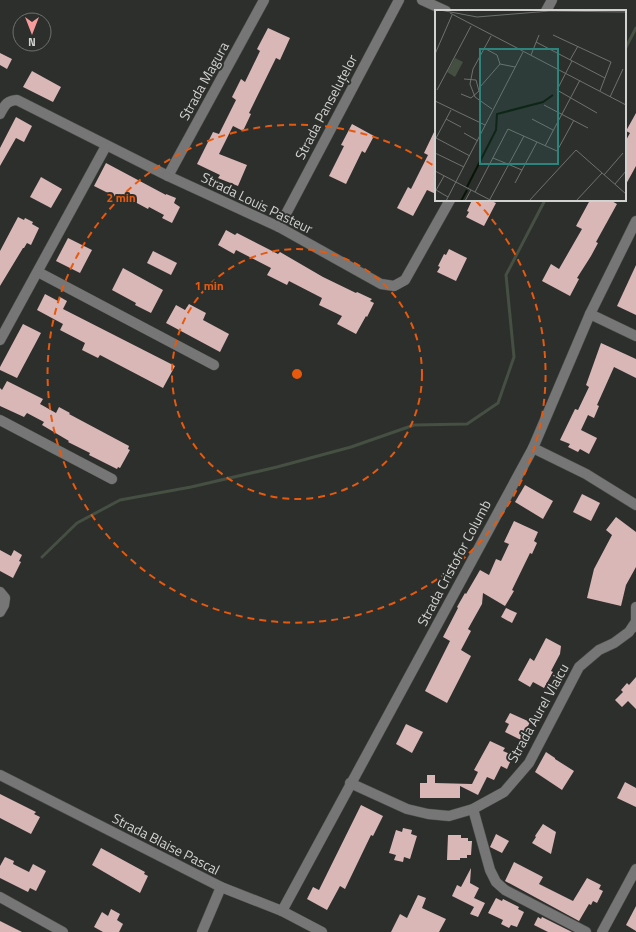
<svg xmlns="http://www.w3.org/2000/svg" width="636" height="932" viewBox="0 0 636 932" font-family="'Titillium Web',sans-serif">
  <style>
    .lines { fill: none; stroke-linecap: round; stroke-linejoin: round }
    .stream { stroke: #454f42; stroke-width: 3 }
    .building { fill: #d9b7b6 }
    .minor-casing { stroke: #4b4d4a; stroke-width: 11 }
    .minor { stroke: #757675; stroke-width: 10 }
    .ring { fill: none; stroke: #e8590c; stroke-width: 2; stroke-dasharray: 7 5 }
    .labels { text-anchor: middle; stroke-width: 4; stroke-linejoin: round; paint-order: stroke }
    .street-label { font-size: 14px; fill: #d2d3d1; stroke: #2d2f2c }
    .inset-river { fill: none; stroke: #081605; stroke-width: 2 }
    .inset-road { fill: none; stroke: #6f716e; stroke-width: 1 }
    .view { fill: #2c847d; fill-opacity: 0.15; stroke: #2c847d; stroke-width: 2 }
    .inset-edge { fill: none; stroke: #d2d3d1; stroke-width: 2 }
    .centre { fill: #e8590c; stroke: #2d2f2c; stroke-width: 2 }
    .ring-label { font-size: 12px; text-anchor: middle; font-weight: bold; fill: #e8590c; stroke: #2d2f2c; stroke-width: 4; stroke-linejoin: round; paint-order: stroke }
  </style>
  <rect width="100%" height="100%" fill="#2d2f2c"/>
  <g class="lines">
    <g class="stream">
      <polyline points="625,49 636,28"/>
      <polyline points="42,557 77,523 120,500 191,487 277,467 351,447 414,425 467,424 498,403 514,357 506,275 545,200"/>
    </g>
  </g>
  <g class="building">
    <polygon points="268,28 290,38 280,60 276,58 249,113 251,114 243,131 233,126 219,154 247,165 238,186 218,178 220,175 197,164 213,132 219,134 236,100 232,97 241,79 245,82 260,51 257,49"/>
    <polygon points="0,53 12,59 7,69 0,65"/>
    <polygon points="32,71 61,87 53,102 23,87"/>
    <polygon points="636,113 636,166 625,186 625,142 630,133 626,131"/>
    <polygon points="16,117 32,126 24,142 16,138 0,166 0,148"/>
    <polygon points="352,124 374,136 365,153 362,151 346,184 329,176 344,146 341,145"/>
    <polygon points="436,128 436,194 427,190 413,216 397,208 408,187 411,189 428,155 424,153"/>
    <polygon points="106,163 166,195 166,194 176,198 174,203 180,207 172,223 162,218 164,215 149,207 148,209 122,195 120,199 94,186"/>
    <polygon points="41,177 62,189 51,208 30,197"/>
    <polygon points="472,200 489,200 496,203 484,226 466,217 469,212 467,211"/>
    <polygon points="590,200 610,200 617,204 596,242 598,243 591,256 577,278 579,279 570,296 542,281 551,264 559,269 582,229 576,226"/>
    <polygon points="18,217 24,220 25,218 33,222 32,224 39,228 31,245 27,243 24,248 23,248 0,286 0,251"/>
    <polygon points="226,230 235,235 237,233 278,254 280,252 323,277 356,293 357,292 372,299 370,301 374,303 367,317 366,316 356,334 337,324 342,316 319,305 322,298 289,281 287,285 267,275 271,268 236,250 234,254 218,245"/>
    <polygon points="68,238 92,250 80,273 56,261"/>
    <polygon points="449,249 467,258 456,281 437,272 440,267 438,266 444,254 446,255"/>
    <polygon points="153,251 177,263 171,275 147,263"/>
    <polygon points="636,265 636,315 617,306"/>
    <polygon points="123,268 163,290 151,313 135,305 136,303 112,290"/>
    <polygon points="45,294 58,301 60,297 67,301 63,309 175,366 163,388 100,355 98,358 82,350 85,343 60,330 63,324 37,310"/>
    <polygon points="189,304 206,313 203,320 229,334 220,352 166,323 176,305 185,310"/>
    <polygon points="23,324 41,333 17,378 0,370 0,367"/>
    <polygon points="601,343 636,359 636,378 614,367 597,405 599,406 594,418 588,415 581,430 597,438 589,454 580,449 578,452 568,447 570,444 560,440 575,409 578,410 589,387 586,385"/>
    <polygon points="7,381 43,399 40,404 56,413 59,407 70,413 69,414 129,446 128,449 130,450 120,468 118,467 117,469 89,455 90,453 68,442 69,441 42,425 44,422 27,413 24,417 0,406 0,388 2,390"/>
    <polygon points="525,485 553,501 543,519 515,502"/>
    <polygon points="582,494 600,503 591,521 573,512"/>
    <polygon points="616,517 636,532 636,567 626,585 621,606 587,598 594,569 612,535 606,530"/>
    <polygon points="514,521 538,532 534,541 537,543 532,554 530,553 512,590 514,591 505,606 483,593 482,604 468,629 471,631 461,650 471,656 447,703 425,691 450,641 443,637 458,608 457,607 465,593 466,594 480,570 489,575 496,559 501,561 509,544 504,542"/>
    <polygon points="0,550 11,556 14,550 22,555 19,561 21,562 13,578 0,571"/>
    <polygon points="506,608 517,613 512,623 501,617"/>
    <polygon points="546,638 561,646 560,654 551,671 553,672 544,688 533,682 530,687 518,680 530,658 534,661"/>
    <polygon points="636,677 636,709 628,701 622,707 615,700 623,692 621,690 627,683 629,685"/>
    <polygon points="510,713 530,722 521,740 505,732 509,724 505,722"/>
    <polygon points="406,724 423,732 412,753 396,744"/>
    <polygon points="490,741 505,748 503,751 512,755 510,760 511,760 507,769 501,766 494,780 487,777 478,795 460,786 460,798 420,798 420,783 427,783 427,775 435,775 435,783 472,784 478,772 474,770"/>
    <polygon points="546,752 555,758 555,759 574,771 562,790 535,772"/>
    <polygon points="625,782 636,788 636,807 617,798"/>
    <polygon points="0,794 36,812 34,814 40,817 31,834 0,818"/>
    <polygon points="361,805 383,816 373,836 371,835 345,889 340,886 327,910 307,899 313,887 319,890"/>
    <polygon points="543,824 556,832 551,854 532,843 536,837 535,836"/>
    <polygon points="403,828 412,830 411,834 417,836 410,859 404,857 403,862 394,860 396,855 389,853 396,830 402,832"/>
    <polygon points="496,834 509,841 502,853 490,847"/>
    <polygon points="448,835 461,835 461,838 468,838 468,841 472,841 471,855 467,855 467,858 460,858 460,860 447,860"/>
    <polygon points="101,848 145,872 144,874 148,876 140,893 92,865"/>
    <polygon points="5,857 14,861 13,864 29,872 33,864 46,871 36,891 30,888 28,892 0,878 0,866"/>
    <polygon points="514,862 543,877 539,884 573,901 587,878 601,885 599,889 603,891 597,903 593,901 591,905 589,904 579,921 505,881"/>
    <polygon points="471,868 470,883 479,888 474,898 485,903 478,917 470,914 474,907 452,896 457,885 461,887"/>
    <polygon points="418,895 426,898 422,908 446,919 439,932 391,932 400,914 407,918"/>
    <polygon points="496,898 502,901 503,899 519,907 518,909 524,912 517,927 511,925 509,928 501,924 503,920 488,913"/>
    <polygon points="636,906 636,931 626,925"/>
    <polygon points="111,909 120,914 117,920 123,924 119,932 103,932 94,927 102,912 108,916"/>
    <polygon points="538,917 541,919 542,917 572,932 548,932 534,925"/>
    <polygon points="0,921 22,932 0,932"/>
  </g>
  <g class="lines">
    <g class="minor-casing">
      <g id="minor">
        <polyline points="422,0 446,11"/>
        <polyline points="546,11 552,0"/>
        <path d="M0,114C5,105 6,101 17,100L168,176L279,227L381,284L394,286L405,280L450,200"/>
        <polyline points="168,176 264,0"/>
        <polyline points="279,227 399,0"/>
        <polyline points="38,272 214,365"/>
        <polyline points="590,314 636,336"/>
        <polyline points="0,340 106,146"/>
        <polyline points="0,420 112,479"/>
        <polyline points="533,448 586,474 636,505"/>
        <polyline points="0,592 5,598 4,605 0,612"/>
        <polyline points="636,607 636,627"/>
        <polyline points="0,775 221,887 282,911 322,932"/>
        <polyline points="350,783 407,809 428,814 449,816 473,809 504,792 529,763 579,667 599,650 614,643 629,632 635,623"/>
        <polyline points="473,809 490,870 496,882 505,890 586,932"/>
        <polyline points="0,897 63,932"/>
        <polyline points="282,911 533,448 590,314 636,221"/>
        <polyline points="202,932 221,887"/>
        <polyline points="602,932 636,869"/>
      </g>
    </g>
    <use href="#minor" class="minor"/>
  </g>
  <g class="ring">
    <circle cx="297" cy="374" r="125"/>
    <path d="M476 201A249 249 0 1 1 434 166"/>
  </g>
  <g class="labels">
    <g class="street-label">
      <text transform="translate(204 81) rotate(-61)" y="5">Strada Magura</text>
      <text transform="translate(326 107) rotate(-62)" y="5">Strada Panseluțelor</text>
      <text transform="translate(257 203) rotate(26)" y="5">Strada Louis Pasteur</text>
      <text transform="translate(454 563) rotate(-62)" y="5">Strada Cristofor Columb</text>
      <text transform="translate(538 713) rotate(-61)" y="5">Strada Aurel Vlaicu</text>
      <text transform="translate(166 844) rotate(27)" y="5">Strada Blaise Pascal</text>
    </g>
  </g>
  <g transform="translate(435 10)">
    <rect width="191" height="191" fill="#2d2f2c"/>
    <path d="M20,48L28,52L20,67L12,62Z" fill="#444f41"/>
    <path class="inset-river" d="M32,177L61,120L62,104L108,92L118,85M26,191L32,180"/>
    <path class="inset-road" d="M5,0L42,7L115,1L191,2M15,3L191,95M118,25L176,52L165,81M56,26L38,59L35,74L40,87L57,99M101,32L170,68M49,38L62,45L65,54M0,44L17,5M96,45L104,25M135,50L143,36M137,51L122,80L162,103M45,77L65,54L80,57M2,80L36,16M26,84L36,88L44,81L41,70L29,69M175,87L188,59M0,91L50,115M109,95L153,118M11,109L26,117M97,109L118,120M29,123L43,131M1,128L35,146M0,130L16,100M110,136L145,70M0,143L29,157M58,148L87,160M0,161L57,191M169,165L188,143M80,173L102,132M180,174L191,161M1,180L13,187M0,182L9,166M40,182L73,119L122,141L139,110M11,191L88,42M30,191L36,180M54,191L89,126M94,191L141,140L191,184M141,191L167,163"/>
    <path class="view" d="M45,39H123V154H45Z"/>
    <rect width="191" height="191" class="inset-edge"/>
  </g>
  <circle cx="297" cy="374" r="6" class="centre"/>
  <g class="ring-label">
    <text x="121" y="202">2 min</text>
    <text x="209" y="290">1 min</text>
  </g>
  <g transform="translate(32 32) rotate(180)"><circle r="19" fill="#2d2f2c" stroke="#6f716e"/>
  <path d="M0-3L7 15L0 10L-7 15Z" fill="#f59b9b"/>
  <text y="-6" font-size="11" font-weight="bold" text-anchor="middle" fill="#d2d3d1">N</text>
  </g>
</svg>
